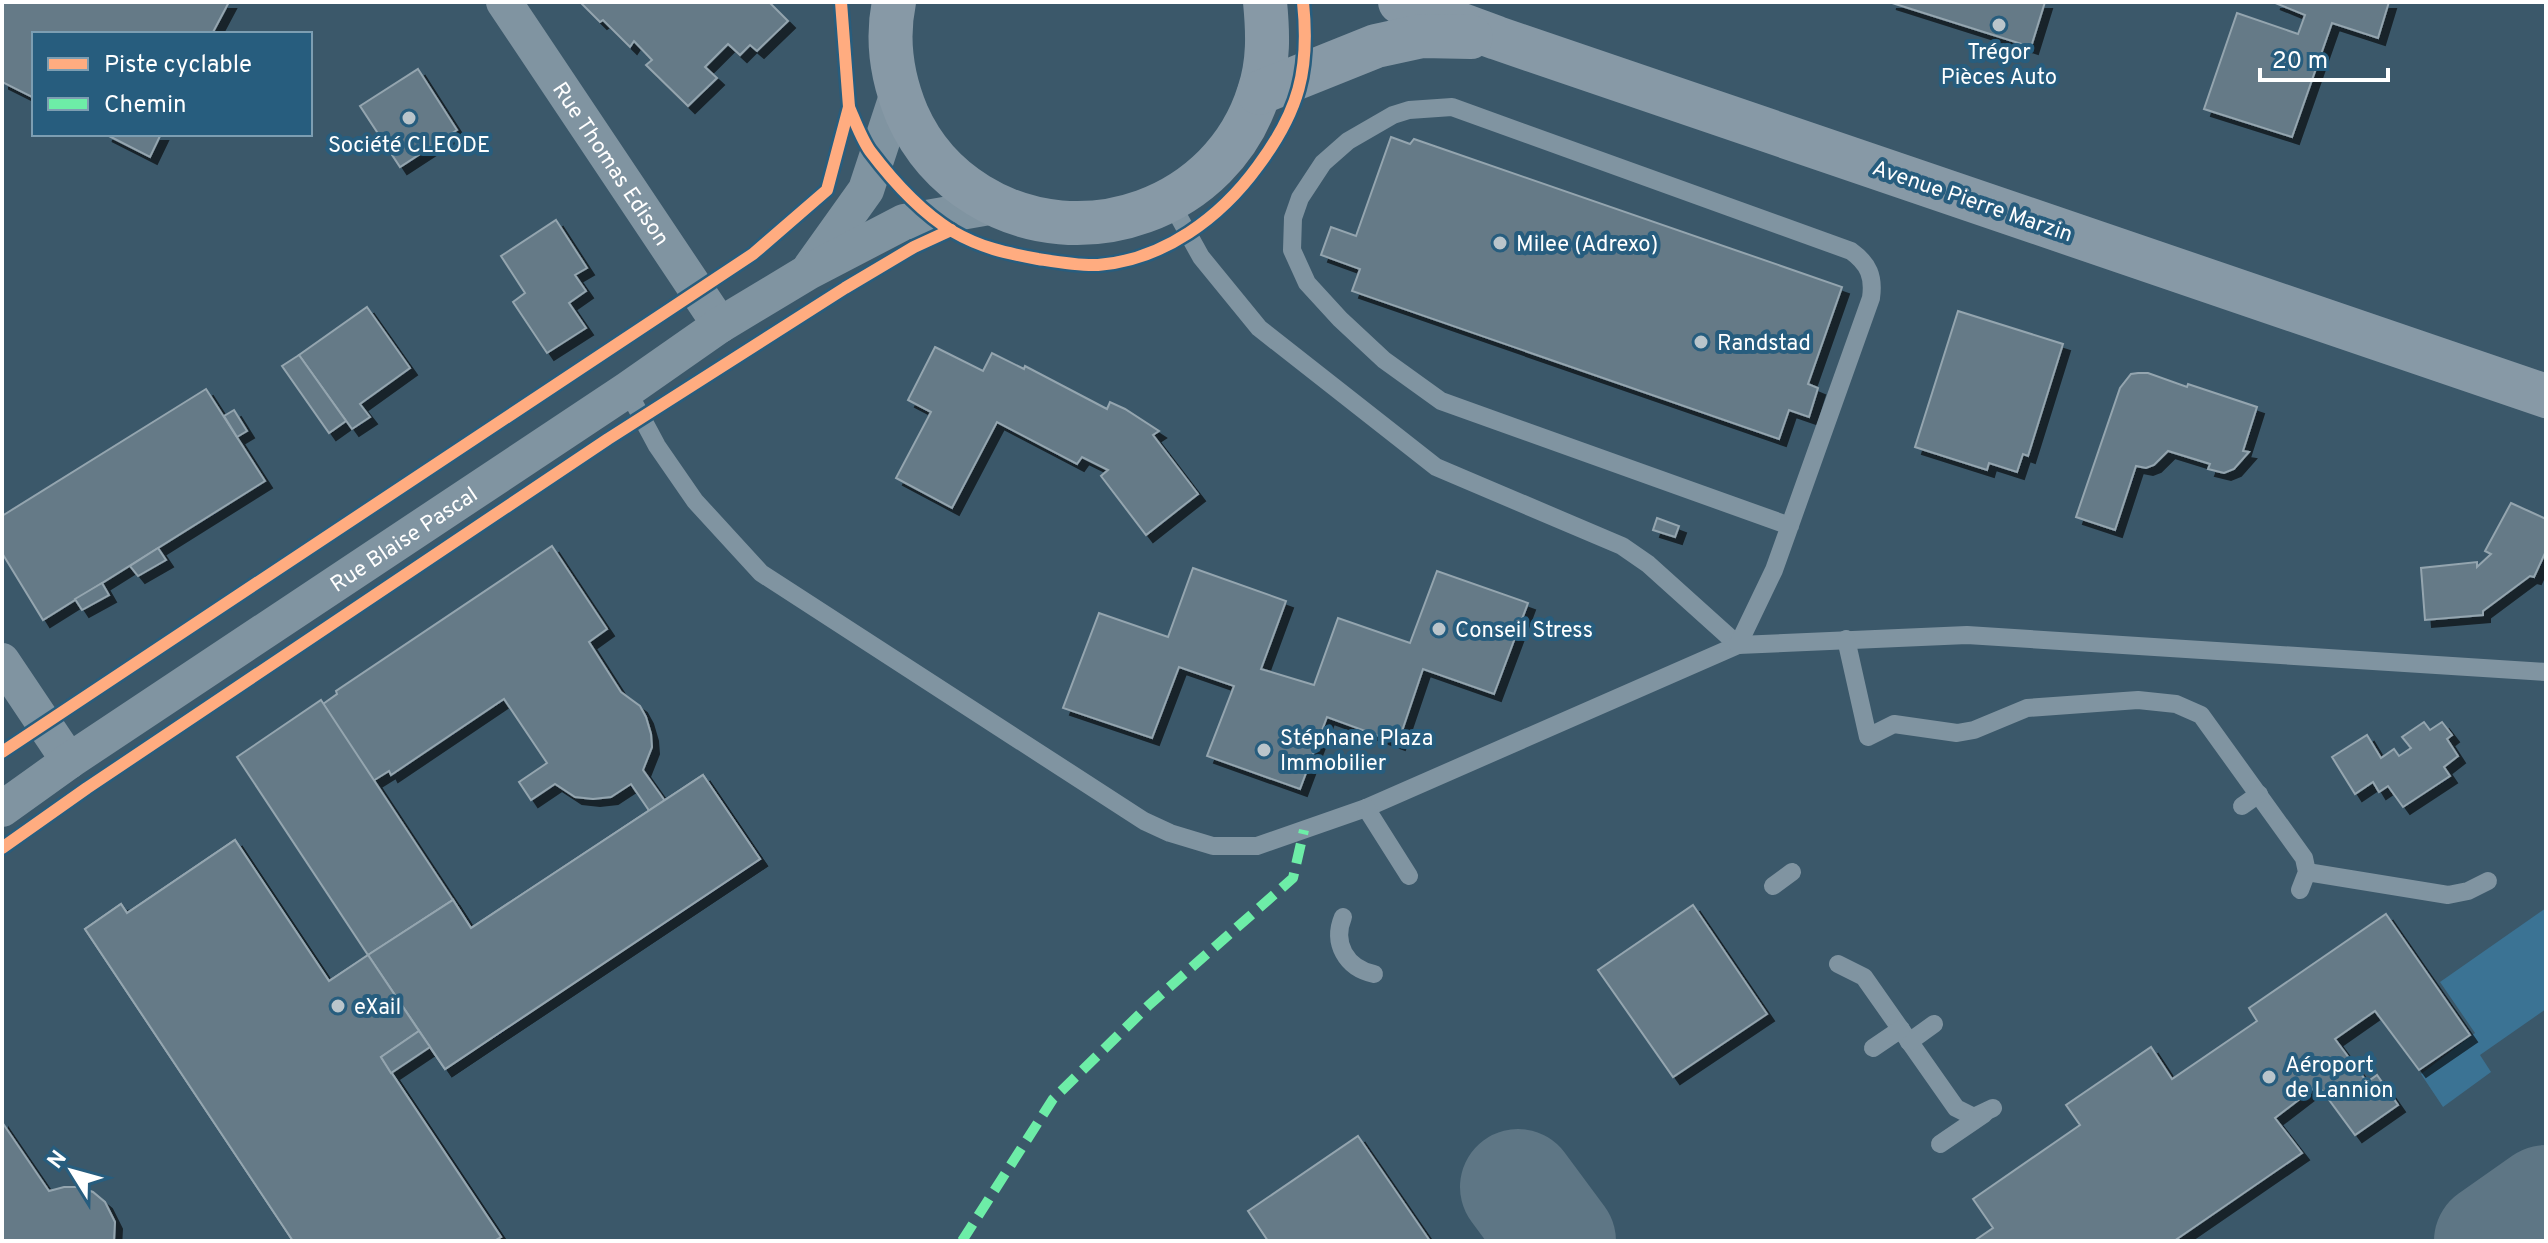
<svg xmlns="http://www.w3.org/2000/svg" width="2548" height="1243" viewBox="0 0 2548 1243" font-family="Overpass,sans-serif">
  <style>
    .green { fill: #3b7394 }
    .lines { fill: none; stroke-linecap: round; stroke-linejoin: round }
    .taxiway { stroke: #5e7685; stroke-width: 116 }
    .building { fill: #657a87; stroke: #94a5af; stroke-width: 2; filter: url(#shadow) }
    .lane { stroke: #8094a1; stroke-width: 18 }
    .street { stroke: #8094a1; stroke-width: 36 }
    .secondary { stroke: #8799a6; stroke-width: 44 }
    .quiet { stroke: #6deda7; stroke-width: 10; stroke-dasharray: 20 10; stroke-linecap: butt }
    .cycleway-casing { stroke: #275d7e; stroke-width: 17 }
    .cycleway { stroke: #ffac80; stroke-width: 12 }
    .poi-dot { fill: #bac5cb; stroke: #275d7e; stroke-width: 3 }
    .labels { text-anchor: middle; stroke-width: 8; stroke-linejoin: round; paint-order: stroke }
    .poi-label { font-size: 22px; fill: #fff; stroke: #275d7e; text-anchor: start }
    .street-label { font-size: 22px; fill: #fff; stroke: #275d7e }
  </style>
  <defs>
    <filter id="shadow"><feDropShadow dx="7" dy="7" stdDeviation="0" flood-color="#0009"/></filter>
  </defs>
  <rect width="100%" height="100%" fill="#3b586a"/>
  <polygon class="green" points="2546,908 2546,1009 2480,1055 2491,1072 2443,1107 2421,1074 2475,1033 2440,982"/>
  <g class="lines">
    <g class="taxiway">
      <polyline points="1518,1187 1558,1241"/>
      <polyline points="2492,1241 2546,1203"/>
    </g>
  </g>
  <g class="building">
    <polygon points="2,2 229,2 212,34 34,34 34,98 2,82"/>
    <polygon points="584,2 769,2 788,21 757,51 750,45 740,55 728,44 705,67 717,78 688,106 646,65 652,60 634,41 630,47 603,20 600,22 582,4"/>
    <polygon points="1889,2 2045,2 2031,47"/>
    <polygon points="2389,2 2378,38 2332,23 2292,137 2204,109 2237,13 2298,34 2305,15 2273,2"/>
    <polygon points="418,69 457,130 400,167 360,106"/>
    <polygon points="105,134 161,134 150,157"/>
    <polygon points="1391,137 1410,144 1414,139 1842,287 1808,384 1818,388 1809,417 1789,410 1779,439 1352,291 1360,269 1321,255 1331,227 1356,236"/>
    <polygon points="556,220 587,268 575,275 586,291 569,303 586,328 547,353 513,302 525,293 501,256"/>
    <polygon points="367,307 410,368 360,404 370,417 352,429 299,355"/>
    <polygon points="1958,311 2063,344 2028,456 2023,454 2017,472 1989,463 1987,470 1915,447"/>
    <polygon points="935,347 983,371 992,353 1024,369 1025,366 1107,409 1110,402 1125,409 1159,431 1153,435 1198,494 1146,535 1101,476 1108,470 1082,457 1077,464 997,422 952,508 896,478 931,412 908,400"/>
    <polygon points="299,355 346,421 329,433 282,366"/>
    <polygon points="2138,373 2148,373 2187,387 2188,384 2257,407 2243,451 2249,452 2234,469 2224,473 2208,469 2210,464 2168,451 2154,465 2146,468 2136,466 2115,530 2076,517 2120,388 2131,374"/>
    <polygon points="206,389 265,481 43,620 2,553 2,516"/>
    <polygon points="234,410 247,431 237,437 224,416"/>
    <polygon points="2511,503 2546,519 2546,551 2534,577 2530,576 2483,611 2483,615 2425,620 2421,568 2477,562 2477,567 2491,554 2485,551"/>
    <polygon points="1657,518 1679,526 1675,537 1653,530"/>
    <polygon points="552,546 607,629 589,642 621,692 640,706 646,717 651,734 652,747 643,770 665,801 650,812 631,784 611,797 593,799 575,797 555,784 531,800 519,782 547,763 504,699 391,775 389,771 373,781 323,704 337,694 336,691"/>
    <polygon points="158,548 166,560 138,576 130,566"/>
    <polygon points="1193,568 1286,601 1261,669 1314,685 1338,618 1410,643 1437,571 1528,603 1494,694 1423,669 1398,743 1327,717 1300,789 1207,756 1234,686 1179,667 1152,738 1063,708 1099,613 1168,637"/>
    <polygon points="102,583 109,595 82,610 75,599"/>
    <polygon points="321,700 453,900 368,955 237,757"/>
    <polygon points="2424,722 2430,730 2442,722 2452,735 2447,739 2458,756 2444,767 2450,776 2403,807 2388,786 2379,792 2373,782 2355,794 2332,757 2367,735 2381,758 2394,749 2399,756 2411,748 2402,737"/>
    <polygon points="703,775 760,859 445,1069 419,1031 381,1057 501,1237 494,1241 293,1241 85,929 121,904 127,913 235,840 329,981 453,900 471,928"/>
    <polygon points="703,775 760,859 445,1069 368,955 453,900 471,928"/>
    <polygon points="235,840 329,981 368,955 419,1031 381,1057 501,1237 494,1241 293,1241 85,929 121,904 127,913"/>
    <polygon points="1693,905 1767,1014 1673,1077 1598,970"/>
    <polygon points="2386,914 2470,1035 2419,1070 2375,1011 2335,1039 2367,1082 2377,1075 2398,1105 2355,1135 2318,1085 2275,1118 2302,1153 2174,1241 1974,1241 1993,1228 1973,1199 2080,1125 2066,1105 2151,1047 2172,1079 2257,1021 2249,1008"/>
    <polygon points="419,1031 430,1047 391,1073 381,1057"/>
    <polygon points="2,1122 49,1191 64,1187 79,1187 93,1192 105,1202 115,1222 114,1241 2,1241"/>
    <polygon points="1358,1136 1430,1241 1268,1241 1248,1211"/>
  </g>
  <g class="lines">
    <g class="lane">
      <polyline points="1170,201 1201,257 1259,328 1436,467 1622,546 1648,564 1738,645"/>
      <polyline points="627,390 657,446 695,501 761,573 1144,821 1170,833 1213,846 1257,846 1366,808 1738,645 1967,635 2546,672"/>
      <polyline points="1846,639 1868,737 1894,724 1957,733 1974,730 2027,708 2138,700 2176,704 2201,715 2304,858 2307,872 2300,890"/>
      <path d="M1738,645L1774,570L1871,298C1874,277 1869,264 1851,251L1452,107L1409,110L1393,115L1348,141L1323,163L1300,198L1293,218L1292,250L1307,283L1340,319L1384,360L1441,401L1790,526"/>
      <polyline points="2242,806 2259,794"/>
      <polyline points="1366,808 1409,876"/>
      <polyline points="2307,872 2448,895 2468,891 2488,881"/>
      <polyline points="1773,886 1792,872"/>
      <path d="M1343,917C1332,943 1346,968 1374,974"/>
      <polyline points="1838,964 1864,977 1956,1108 1974,1117 1993,1108"/>
      <polyline points="1909,1042 1934,1024"/>
      <polyline points="1873,1048 1901,1029"/>
      <polyline points="1940,1144 1984,1114"/>
    </g>
    <g class="street">
      <path id="s1" d="M504,2L720,325"/>
      <polyline points="811,267 866,190 898,93"/>
      <polyline points="2,661 69,761"/>
      <path id="s2" d="M2,809L69,761L627,390L720,325L808,272L904,222L995,206"/>
    </g>
    <g class="secondary">
      <path d="M894,2C886,41 892,78 907,114C922,148 947,176 978,195C1081,259 1223,209 1259,92C1269,62 1268,33 1265,2"/>
      <polyline points="1400,2 1497,38 2546,396"/>
      <polyline points="1259,93 1376,46 1422,36 1471,37"/>
    </g>
    <polyline class="quiet" points="962,1241 1053,1099 1149,1005 1293,878 1304,830"/>
    <g class="cycleway-casing">
      <g id="cycleway">
        <path d="M849,107C855,121 861,138 870,151C892,180 921,212 952,231C981,248 1006,253 1038,259C1057,262 1079,266 1098,265C1164,260 1221,217 1258,166C1299,111 1310,70 1303,2"/>
        <polyline points="2,752 753,254 827,190 849,107 841,2"/>
        <polyline points="2,848 87,788 608,439 845,288 914,247 951,230"/>
      </g>
    </g>
    <use href="#cycleway" class="cycleway"/>
  </g>
  <g class="poi-dot">
    <circle cx="1999" cy="25" r="8"/>
    <circle cx="409" cy="118" r="8"/>
    <circle cx="1500" cy="243" r="8"/>
    <circle cx="1701" cy="342" r="8"/>
    <circle cx="1439" cy="629" r="8"/>
    <circle cx="1264" cy="750" r="8"/>
    <circle cx="338" cy="1006" r="8"/>
    <circle cx="2269" cy="1077" r="8"/>
  </g>
  <g class="labels">
    <g class="poi-label">
      <text x="1999" y="59" text-anchor="middle">Trégor<tspan x="1999" dy="25">Pièces Auto</tspan></text>
      <text x="409" y="152" text-anchor="middle">Société CLEODE</text>
      <text x="1516" y="251">Milee (Adrexo)</text>
      <text x="1717" y="350">Randstad</text>
      <text x="1455" y="637">Conseil Stress</text>
      <text x="1280" y="745">Stéphane Plaza<tspan x="1280" dy="25">Immobilier</tspan></text>
      <text x="354" y="1014">eXail</text>
      <text x="2285" y="1072">Aéroport<tspan x="2285" dy="25">de Lannion</tspan></text>
    </g>
    <g class="street-label">
      <text dy="8" stroke="none"><textPath href="#s1" startOffset="194">Rue Thomas Edison</textPath></text>
      <text transform="translate(1973 200) rotate(19)" y="8">Avenue Pierre Marzin</text>
      <text dy="8" stroke="none"><textPath href="#s2" startOffset="484">Rue Blaise Pascal</textPath></text>
    </g>
  </g>
  <rect width="2548" height="1243" fill="none" stroke="#ffffff" stroke-width="8"/>
  <rect x="32" y="32" width="280" height="104" fill="#275d7e" stroke="#7d9eb2" stroke-width="2"/>
  <rect x="48" y="58" width="40" height="12" fill="#ffac80" stroke="#7d9eb2" stroke-width="2"/>
  <text x="104" y="72" font-size="24" fill="#ffffff">Piste cyclable</text>
  <rect x="48" y="98" width="40" height="12" fill="#6deda7" stroke="#7d9eb2" stroke-width="2"/>
  <text x="104" y="112" font-size="24" fill="#ffffff">Chemin</text>
  <g transform="translate(72 1171) rotate(307)" stroke="#275d7e" stroke-width="6" paint-order="stroke">
  <path d="M0-6L14 30L0 20L-14 30Z" fill="#ffffff"/>
  <text y="-12" font-size="22" font-weight="bold" text-anchor="middle" fill="#ffffff">N</text>
  </g>
  <path d="M2260 68v12h128v-12" fill="none" stroke="#ffffff" stroke-width="4"/>
  <text x="2272" y="68" font-size="24" fill="#ffffff" stroke="#275d7e" stroke-width="6" paint-order="stroke">20 m</text>
</svg>
